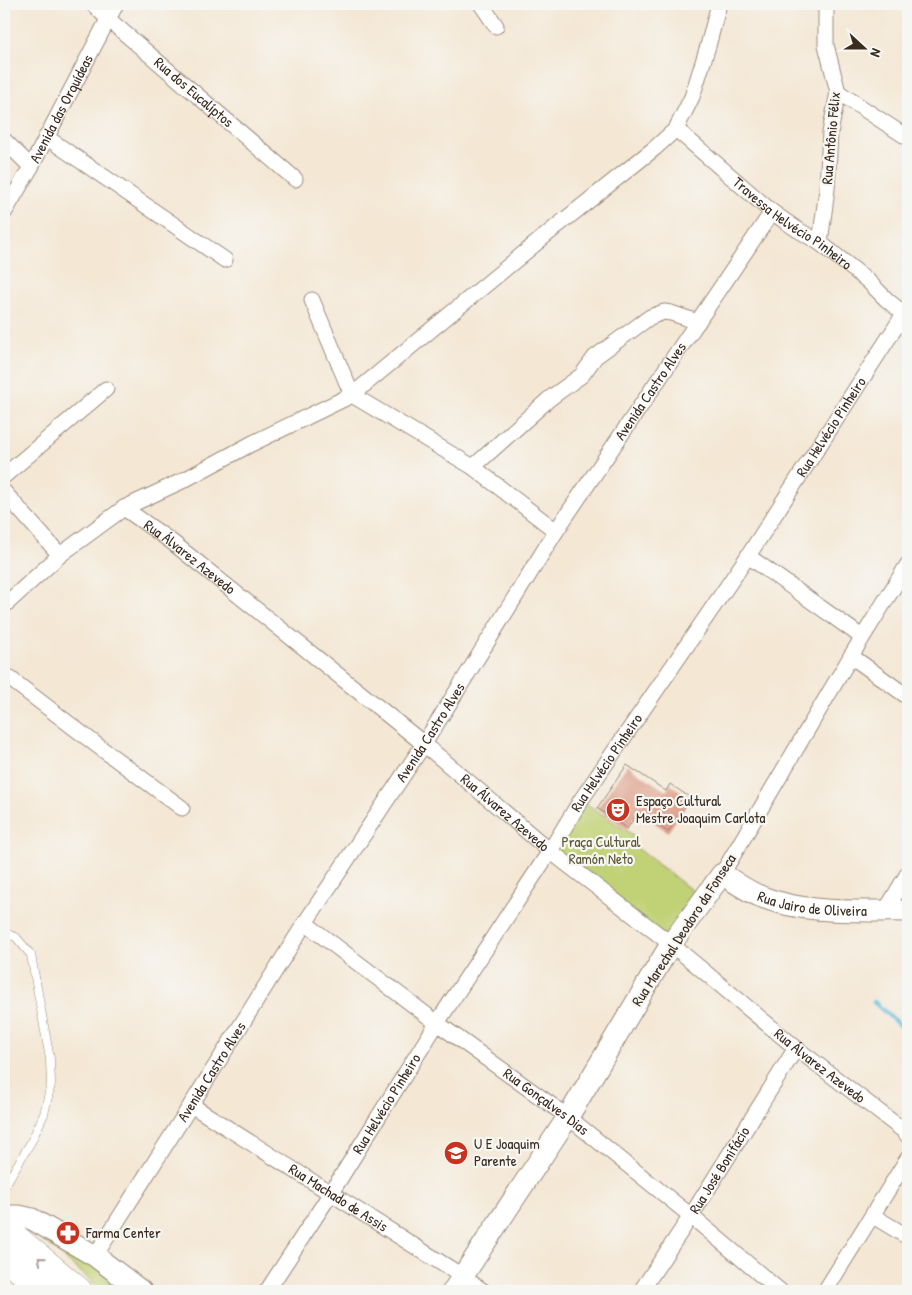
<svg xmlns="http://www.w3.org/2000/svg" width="912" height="1295" viewBox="0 0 912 1295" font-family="'Patrick Hand',sans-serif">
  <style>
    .green { fill: #c1d174; stroke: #7e7e49 }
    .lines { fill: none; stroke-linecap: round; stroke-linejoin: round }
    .stream { stroke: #60bbde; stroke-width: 4.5 }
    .building { fill: #da9279 }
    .lane-casing { stroke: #988879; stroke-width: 9 }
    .street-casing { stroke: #988879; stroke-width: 17 }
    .secondary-casing { stroke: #988879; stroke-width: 23 }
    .highway-casing { stroke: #988879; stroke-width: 29 }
    .lane { stroke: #fff; stroke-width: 8 }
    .street { stroke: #fff; stroke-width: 15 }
    .secondary { stroke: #fff; stroke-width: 21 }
    .highway { stroke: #fff; stroke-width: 28 }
    .oneway { stroke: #a79f9a }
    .labels { text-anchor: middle; stroke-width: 4.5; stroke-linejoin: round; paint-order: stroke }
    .street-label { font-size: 15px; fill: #3b2a1e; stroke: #f6f6f2 }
    .poi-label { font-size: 15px; fill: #3b2a1e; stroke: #f6f6f2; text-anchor: start }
    .park-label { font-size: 15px; fill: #5c5434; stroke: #f6f6f2 }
  </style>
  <rect width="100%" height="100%" fill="#f6f6f2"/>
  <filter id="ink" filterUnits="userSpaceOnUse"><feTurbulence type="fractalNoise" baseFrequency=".02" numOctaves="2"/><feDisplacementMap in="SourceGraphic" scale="10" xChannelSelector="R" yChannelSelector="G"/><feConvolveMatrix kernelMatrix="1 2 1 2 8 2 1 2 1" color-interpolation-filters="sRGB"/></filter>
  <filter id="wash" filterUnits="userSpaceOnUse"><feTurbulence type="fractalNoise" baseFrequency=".0096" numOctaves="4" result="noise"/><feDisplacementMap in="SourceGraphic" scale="20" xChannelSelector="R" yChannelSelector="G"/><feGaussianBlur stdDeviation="1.12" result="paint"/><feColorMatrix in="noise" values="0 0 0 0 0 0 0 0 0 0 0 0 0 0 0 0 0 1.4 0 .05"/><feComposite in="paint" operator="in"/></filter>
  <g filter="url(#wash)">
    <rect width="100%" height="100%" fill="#f4e7d4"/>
    <g class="green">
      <polygon points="581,800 636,837 632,844 703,899 671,944 550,851"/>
      <polygon points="43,1240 63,1248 100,1269 127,1291 103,1291"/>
    </g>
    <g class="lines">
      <polyline class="stream" points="874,1002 908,1033"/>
    </g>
    <g id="blocks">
      <polygon class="building" points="627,765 666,791 670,784 691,798 668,832 638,812 627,829 597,808"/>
    </g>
  </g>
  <g filter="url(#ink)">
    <use href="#blocks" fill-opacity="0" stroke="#988879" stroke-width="1"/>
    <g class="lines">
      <g class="lane-casing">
        <polyline id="lane" points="4,933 16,937 31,955 50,1059 51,1084 44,1114 31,1142 4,1187"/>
      </g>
      <g class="street-casing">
        <g id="street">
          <path id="s1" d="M93,4L108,19L295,179"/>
          <polyline points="481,4 496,26"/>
          <polyline points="838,92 908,138"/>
          <path id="s2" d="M676,129L772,212L795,228L820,243L867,280L887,300L908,317"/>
          <polyline points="46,137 225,260"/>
          <polyline points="4,140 31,167"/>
          <path id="s3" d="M4,213L31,167L116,4"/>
          <polyline points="820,243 827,189 830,133 838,92 826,45 826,4"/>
          <polyline points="312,300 352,395 473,467 556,531"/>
          <polyline points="473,467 549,399 582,375 595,357 650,317 664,312 671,313 698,322"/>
          <polyline points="4,476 106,389"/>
          <polyline points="4,492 60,555"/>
          <path id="s4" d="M124,508L172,542L424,744L550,851L671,944L796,1048L904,1131L908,1136"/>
          <polyline points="748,556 862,637"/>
          <polyline points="4,606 60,555 124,508 182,481 251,444 352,395 557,226 655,148 676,129 692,97 708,46 719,4"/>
          <polyline points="851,656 908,697"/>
          <polyline points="4,674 98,746 182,808"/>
          <polyline points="722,874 851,656 908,564"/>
          <polyline points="886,910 908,873"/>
          <path id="s5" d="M305,923L437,1023L568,1117L691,1216L780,1291"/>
          <path id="s6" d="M191,1105L462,1276L483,1291"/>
          <polyline points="873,1216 908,1237"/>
          <path id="s7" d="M95,1256L191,1105L305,923L424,744L556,531L772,212"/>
          <path id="s8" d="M267,1291L331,1193L437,1023L550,851L581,800L748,556L904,314"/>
          <path id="s9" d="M641,1291L691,1216L796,1048"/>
          <polyline points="825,1291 908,1158"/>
        </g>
      </g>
      <g class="secondary-casing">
        <g id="secondary">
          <polyline points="4,1221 6,1217 12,1216 19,1216 32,1219 95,1256 141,1291"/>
          <path id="s10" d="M453,1291L568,1117L671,944L722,874C735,882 748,892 762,897C808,915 860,910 908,911"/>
        </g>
      </g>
      <g class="highway-casing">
        <g id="highway">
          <polyline points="4,1229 78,1291"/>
          <polyline points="4,1256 47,1291"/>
        </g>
      </g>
      <use href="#lane" class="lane"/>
      <use href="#street" class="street"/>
      <use href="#secondary" class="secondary"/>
      <use href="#highway" class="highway"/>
    </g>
    <defs><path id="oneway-chevron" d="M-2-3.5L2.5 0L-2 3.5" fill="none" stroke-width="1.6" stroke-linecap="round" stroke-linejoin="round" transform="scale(1.25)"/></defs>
    <use class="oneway" href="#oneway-chevron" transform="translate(41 1260) rotate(-140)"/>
  </g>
  <defs>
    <g id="theatre-disc" transform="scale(1.25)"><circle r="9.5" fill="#c8321e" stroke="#f6f6f2"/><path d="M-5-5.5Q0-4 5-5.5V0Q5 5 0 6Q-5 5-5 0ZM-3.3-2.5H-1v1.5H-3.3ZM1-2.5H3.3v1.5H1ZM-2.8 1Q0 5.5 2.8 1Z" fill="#fff"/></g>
    <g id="school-disc" transform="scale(1.25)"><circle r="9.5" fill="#c8321e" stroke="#f6f6f2"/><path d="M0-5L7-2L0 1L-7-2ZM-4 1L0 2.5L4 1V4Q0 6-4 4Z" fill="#fff"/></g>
    <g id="pharmacy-disc" transform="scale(1.25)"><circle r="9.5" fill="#c8321e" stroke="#f6f6f2"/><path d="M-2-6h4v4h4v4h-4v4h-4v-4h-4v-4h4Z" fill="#fff"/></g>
  </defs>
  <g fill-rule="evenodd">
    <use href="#theatre-disc" x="618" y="810"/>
    <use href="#school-disc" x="456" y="1153"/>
    <use href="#pharmacy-disc" x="68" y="1233"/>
  </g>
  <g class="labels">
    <g class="street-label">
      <text dy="5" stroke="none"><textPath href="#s1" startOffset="134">Rua dos Eucalíptos</textPath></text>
      <text dy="5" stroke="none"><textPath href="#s3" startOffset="119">Avenida das Orquídeas</textPath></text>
      <text transform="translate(831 138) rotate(-85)" y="5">Rua Antônio Félix</text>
      <text dy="5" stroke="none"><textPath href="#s2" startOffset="150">Travessa Helvécio Pinheiro</textPath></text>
      <text dy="5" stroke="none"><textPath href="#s7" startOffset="1028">Avenida Castro Alves</textPath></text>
      <text dy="5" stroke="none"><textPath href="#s8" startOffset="1032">Rua Helvécio Pinheiro</textPath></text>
      <text dy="5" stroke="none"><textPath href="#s4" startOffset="82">Rua Álvarez Azevedo</textPath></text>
      <text dy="5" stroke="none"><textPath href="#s7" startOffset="622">Avenida Castro Alves</textPath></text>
      <text dy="5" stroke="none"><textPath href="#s8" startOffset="628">Rua Helvécio Pinheiro</textPath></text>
      <text dy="5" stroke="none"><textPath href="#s4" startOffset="488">Rua Álvarez Azevedo</textPath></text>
      <text dy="5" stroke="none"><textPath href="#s10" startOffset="594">Rua Jairo de Oliveira</textPath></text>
      <text transform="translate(684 930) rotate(-57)" y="5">Rua Marechal Deodoro da Fonseca</text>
      <text dy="5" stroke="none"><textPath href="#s4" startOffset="892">Rua Álvarez Azevedo</textPath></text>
      <text dy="5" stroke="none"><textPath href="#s7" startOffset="218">Avenida Castro Alves</textPath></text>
      <text dy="5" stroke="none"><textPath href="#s5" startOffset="300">Rua Gonçalves Dias</textPath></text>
      <text dy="5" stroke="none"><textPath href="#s8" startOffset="222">Rua Helvécio Pinheiro</textPath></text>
      <text dy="5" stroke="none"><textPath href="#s9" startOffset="144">Rua José Bonifácio</textPath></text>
      <text dy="5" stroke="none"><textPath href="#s6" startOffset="174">Rua Machado de Assis</textPath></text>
    </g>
    <g class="poi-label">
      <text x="636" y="806">Espaço Cultural<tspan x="636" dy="17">Mestre Joaquim Carlota</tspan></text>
      <text x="474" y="1149">U E Joaquim<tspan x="474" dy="17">Parente</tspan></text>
      <text x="86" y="1238">Farma Center</text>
    </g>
    <g class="park-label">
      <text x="601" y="847">Praça Cultural<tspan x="601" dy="17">Ramón Neto</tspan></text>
    </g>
  </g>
  <rect width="912" height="1295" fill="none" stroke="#f6f6f2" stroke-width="20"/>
  <g transform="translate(864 48) rotate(111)" stroke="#f6f6f2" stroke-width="4" paint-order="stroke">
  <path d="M0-4L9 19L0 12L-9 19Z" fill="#3b2a1e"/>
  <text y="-8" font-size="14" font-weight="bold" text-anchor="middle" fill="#3b2a1e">N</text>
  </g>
</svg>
